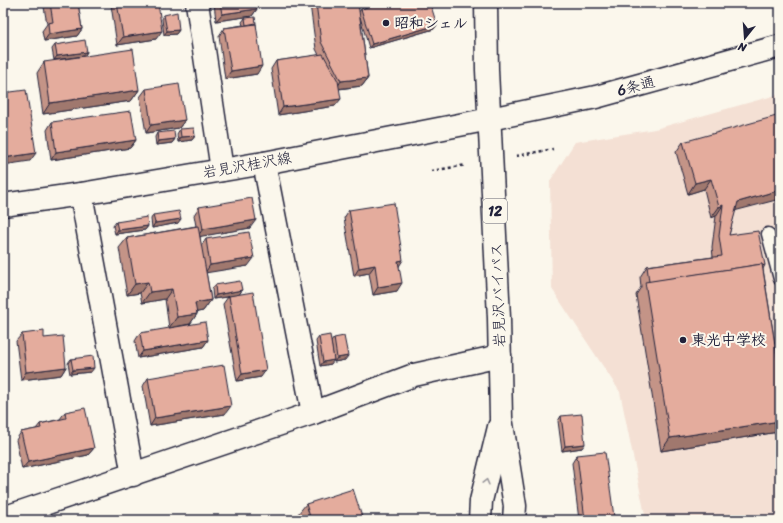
<svg xmlns="http://www.w3.org/2000/svg" width="783" height="523" viewBox="0 0 783 523" font-family="Sriracha,'Klee One',sans-serif">
  <style>
    .built { fill: #f4e0d4 }
    .lines { fill: none; stroke-linecap: round; stroke-linejoin: round }
    .lane-casing { stroke: #22223b; stroke-width: 15 }
    .street-casing { stroke: #22223b; stroke-width: 25 }
    .secondary-casing { stroke: #22223b; stroke-width: 25 }
    .highway-casing { stroke: #22223b; stroke-width: 25 }
    .path { stroke: #22223b; stroke-width: 2.5; stroke-dasharray: 3 3; stroke-linecap: butt }
    .lane { stroke: #fbf7ec; stroke-width: 12 }
    .street { stroke: #fbf7ec; stroke-width: 22 }
    .secondary { stroke: #fbf7ec; stroke-width: 22 }
    .highway { stroke: #fbf7ec; stroke-width: 22 }
    .wall { fill: #c49487; stroke: #22223b }
    .shaded-wall { fill: #a0786e; stroke: #22223b }
    .building { fill: #e4ac9d; stroke: #22223b }
    .oneway { stroke: #99979c }
    .poi-dot { fill: #22223b; stroke: #fbf7ec; stroke-width: 1.5 }
    .labels { text-anchor: middle; stroke-width: 4; stroke-linejoin: round; paint-order: stroke }
    .shield { fill: #fbf7ec; stroke: #636270; stroke-width: 1 }
    .shield-label { font-size: 14px; font-weight: bold; fill: #22223b }
    .poi-label { font-size: 15px; font-weight: bold; fill: #22223b; stroke: #fbf7ec; text-anchor: start }
    .street-label { font-size: 15px; fill: #22223b; stroke: #fbf7ec }
  </style>
  <rect width="100%" height="100%" fill="#fbf7ec"/>
  <filter id="ink" filterUnits="userSpaceOnUse"><feTurbulence type="fractalNoise" baseFrequency=".025" numOctaves="2"/><feDisplacementMap in="SourceGraphic" scale="8" xChannelSelector="R" yChannelSelector="G"/><feConvolveMatrix kernelMatrix="1 2 1 2 8 2 1 2 1" color-interpolation-filters="sRGB"/></filter>
  <g filter="url(#ink)">
    <polygon class="built" points="780,94 780,520 646,520 620,392 552,289 550,181 575,142 655,129"/>
    <g class="lines">
      <g class="lane-casing">
        <polyline id="lane" points="768,234 780,279"/>
      </g>
      <g class="street-casing">
        <g id="street">
          <polyline points="197,3 222,170"/>
          <polyline points="264,163 313,413"/>
          <polyline points="81,194 133,475"/>
          <polyline points="3,518 313,413 414,375 500,356"/>
        </g>
      </g>
      <g class="secondary-casing">
        <polyline id="secondary" points="3,205 81,194 264,163 490,119 596,97 780,46"/>
      </g>
      <g class="highway-casing">
        <g id="highway">
          <polyline points="486,3 487,70 499,318 501,418 515,506 514,520"/>
          <polyline points="480,520 481,501 499,427"/>
        </g>
      </g>
      <g class="path">
        <polyline points="516,156 553,149"/>
        <polyline points="431,171 466,165"/>
      </g>
      <use href="#lane" class="lane"/>
      <use href="#street" class="street"/>
      <use href="#secondary" class="secondary"/>
      <use href="#highway" class="highway"/>
    </g>
    <g class="wall">
      <polygon points="47,3 78,3 82,29 77,36 44,41 42,31 47,24 44,7"/>
      <polygon points="113,3 158,3 156,39 117,45 111,5"/>
      <polygon points="214,3 256,3 257,9 252,16 216,21"/>
      <polygon points="311,3 358,3 359,12 361,9 434,29 369,48 360,17 368,78 362,86 339,89 335,106 278,115 271,69 276,61 319,55 316,49 310,4"/>
      <polygon points="164,15 179,30 176,34 164,35 162,19"/>
      <polygon points="245,18 256,23 256,24 257,74 225,79 219,36 224,28 243,25 242,22"/>
      <polygon points="55,45 87,52 84,56 54,60 52,49"/>
      <polygon points="44,62 139,90 131,101 43,114 37,73"/>
      <polygon points="146,89 185,120 179,128 146,133 140,97"/>
      <polygon points="52,122 136,140 130,148 51,160 47,130"/>
      <polygon points="180,129 195,136 192,140 178,142 177,134"/>
      <polygon points="157,133 175,139 172,143 156,145 155,137"/>
      <polygon points="683,142 735,211 729,235 765,265 763,269 780,375 780,430 778,432 661,451 636,295 641,287 640,277 647,266 713,257 712,247 716,216 711,218 704,189 688,194 676,152"/>
      <polygon points="199,207 250,228 200,236 201,246 206,239 248,266 206,272 211,300 203,311 197,312 197,314 190,324 169,328 165,299 142,303 140,293 127,295 119,248 127,238 196,226 194,215"/>
      <polygon points="349,210 399,266 397,291 373,295 369,273 354,276 344,218"/>
      <polygon points="153,215 178,223 152,228 151,219"/>
      <polygon points="116,222 148,226 145,230 115,234 113,226"/>
      <polygon points="215,285 242,290 239,294 261,377 237,381 223,304 228,297 213,299 212,289"/>
      <polygon points="140,333 208,340 203,347 138,358 135,341"/>
      <polygon points="22,334 44,338 66,367 61,375 21,380 16,341"/>
      <polygon points="319,337 331,364 320,366 316,341"/>
      <polygon points="334,338 345,360 334,362 331,342"/>
      <polygon points="71,359 91,372 70,374 68,363"/>
      <polygon points="148,378 225,414 150,426 143,386"/>
      <polygon points="65,412 94,448 88,455 22,469 16,440 21,432 36,429 40,424 60,419"/>
      <polygon points="561,416 582,448 562,451 558,421"/>
      <polygon points="577,455 611,520 579,520 572,463"/>
      <polygon points="306,504 363,520 300,520 298,514"/>
    </g>
    <g class="shaded-wall">
      <polygon points="728,3 741,3 726,6"/>
      <polygon points="257,9 252,16 216,21 222,14"/>
      <polygon points="437,25 434,29 369,48 372,44"/>
      <polygon points="82,29 77,36 44,41 49,34"/>
      <polygon points="179,30 176,34 164,35 167,31"/>
      <polygon points="162,31 156,39 117,45 123,37"/>
      <polygon points="87,52 84,56 54,60 57,56"/>
      <polygon points="262,66 257,74 225,79 231,71"/>
      <polygon points="368,78 362,86 336,89 341,81"/>
      <polygon points="139,90 131,101 43,114 50,103"/>
      <polygon points="341,99 335,106 278,115 283,107"/>
      <polygon points="185,120 179,128 146,133 151,125"/>
      <polygon points="195,136 192,140 178,142 181,137"/>
      <polygon points="175,139 172,143 156,145 158,141"/>
      <polygon points="136,140 130,148 51,160 56,152"/>
      <polygon points="36,153 30,161 3,165 3,158"/>
      <polygon points="711,179 704,189 688,194 695,183"/>
      <polygon points="780,190 780,199 730,212 738,202"/>
      <polygon points="723,205 716,216 711,218 719,207"/>
      <polygon points="181,219 178,223 152,228 155,223"/>
      <polygon points="256,220 250,228 197,237 203,229"/>
      <polygon points="148,226 145,230 115,234 118,230"/>
      <polygon points="254,258 248,266 205,273 210,265"/>
      <polygon points="403,260 398,268 398,261"/>
      <polygon points="375,265 369,273 354,276 359,268"/>
      <polygon points="148,282 140,293 127,295 135,284"/>
      <polygon points="402,283 397,291 373,295 378,287"/>
      <polygon points="172,289 165,299 142,303 150,292"/>
      <polygon points="242,290 239,295 213,299 216,295"/>
      <polygon points="211,300 203,311 188,314 195,303"/>
      <polygon points="197,314 190,324 169,328 177,317"/>
      <polygon points="208,340 203,347 138,358 143,351"/>
      <polygon points="348,356 345,360 334,362 337,358"/>
      <polygon points="334,360 331,364 320,366 323,362"/>
      <polygon points="66,367 61,375 21,380 26,372"/>
      <polygon points="94,368 91,372 70,374 73,370"/>
      <polygon points="266,370 261,377 237,381 242,374"/>
      <polygon points="231,406 225,414 150,426 155,418"/>
      <polygon points="780,421 780,430 778,432 661,451 670,438"/>
      <polygon points="585,444 582,448 562,451 565,446"/>
      <polygon points="94,448 88,455 22,469 28,462"/>
      <polygon points="614,517 611,520 589,520"/>
    </g>
    <g class="building">
      <polygon points="50,3 78,3 82,29 49,34 48,23 53,22"/>
      <polygon points="117,3 158,3 162,31 123,37"/>
      <polygon points="220,3 256,3 257,9 222,14"/>
      <polygon points="316,3 358,3 368,78 341,81 321,42"/>
      <polygon points="380,3 430,3 437,25 372,44 361,9"/>
      <polygon points="177,12 179,30 167,31 164,15"/>
      <polygon points="255,17 256,23 246,25 245,18"/>
      <polygon points="256,24 262,66 231,71 224,28"/>
      <polygon points="85,40 87,52 57,56 55,45"/>
      <polygon points="133,49 139,90 50,103 44,62"/>
      <polygon points="323,54 338,81 341,99 283,107 276,61"/>
      <polygon points="179,84 185,120 151,125 146,89"/>
      <polygon points="26,90 36,153 3,158 3,93"/>
      <polygon points="131,111 136,140 56,152 52,122"/>
      <polygon points="780,115 780,190 738,202 729,235 758,231 765,265 762,266 762,264 649,282 647,266 722,256 719,236 723,205 719,207 711,179 695,183 683,142"/>
      <polygon points="194,128 195,136 181,137 180,129"/>
      <polygon points="174,131 175,139 158,141 157,133"/>
      <polygon points="252,198 256,220 203,229 199,207"/>
      <polygon points="394,203 403,260 398,261 402,283 378,287 375,265 359,268 349,210"/>
      <polygon points="179,211 181,219 155,223 153,215"/>
      <polygon points="147,217 148,226 118,230 116,222"/>
      <polygon points="198,226 211,300 195,303 197,314 177,317 172,289 150,292 148,282 135,284 127,238"/>
      <polygon points="249,232 254,258 210,265 206,239"/>
      <polygon points="762,264 780,375 780,421 670,438 645,282"/>
      <polygon points="240,281 242,290 216,295 215,285"/>
      <polygon points="253,292 266,370 242,374 229,296"/>
      <polygon points="205,322 208,340 143,351 140,333"/>
      <polygon points="44,331 44,338 63,336 66,367 26,372 22,334"/>
      <polygon points="330,335 334,360 323,362 319,337"/>
      <polygon points="344,336 348,356 337,358 334,338"/>
      <polygon points="93,356 94,368 73,370 71,359"/>
      <polygon points="224,365 231,406 155,418 148,378"/>
      <polygon points="85,408 94,448 28,462 21,432 41,428 40,424 66,418 65,412"/>
      <polygon points="582,414 585,444 565,446 561,416"/>
      <polygon points="605,452 614,517 585,520 577,455"/>
      <polygon points="353,489 363,520 311,520 306,504"/>
    </g>
    <defs><path id="oneway-chevron" d="M-2-3.5L2.5 0L-2 3.5" fill="none" stroke-width="1.6" stroke-linecap="round" stroke-linejoin="round"/></defs>
    <use class="oneway" href="#oneway-chevron" transform="translate(486 482) rotate(-76)"/>
  </g>
  <g class="poi-dot">
    <circle cx="386" cy="23" r="4"/>
    <circle cx="683" cy="340" r="4"/>
  </g>
  <g class="labels">
    <rect class="shield" x="483" y="199" width="24" height="24" rx="3"/>
    <g class="shield-label">
      <text x="495" y="216">12</text>
    </g>
    <g class="poi-label">
      <text x="394" y="28">昭和シェル</text>
      <text x="691" y="345">東光中学校</text>
    </g>
    <g class="street-label">
      <text transform="translate(636 86) rotate(-15)" y="5">6条通</text>
      <text transform="translate(247 165) rotate(-10)" y="5">岩見沢桂沢線</text>
      <text transform="translate(498 295) rotate(-92)" y="5">岩見沢バイパス</text>
    </g>
  </g>
  <rect width="783" height="523" fill="none" stroke="#fbf7ec" stroke-width="16"/>
  <rect x="8" y="8" width="767" height="507" fill="none" stroke="#22223b" stroke-width="1.5" filter="url(#ink)"/>
  <g transform="translate(745 38) rotate(197)" stroke="#fbf7ec" stroke-width="3" paint-order="stroke">
  <path d="M0-3L7 15L0 10L-7 15Z" fill="#22223b"/>
  <text y="-6" font-size="11" font-weight="bold" text-anchor="middle" fill="#22223b">N</text>
  </g>
</svg>
